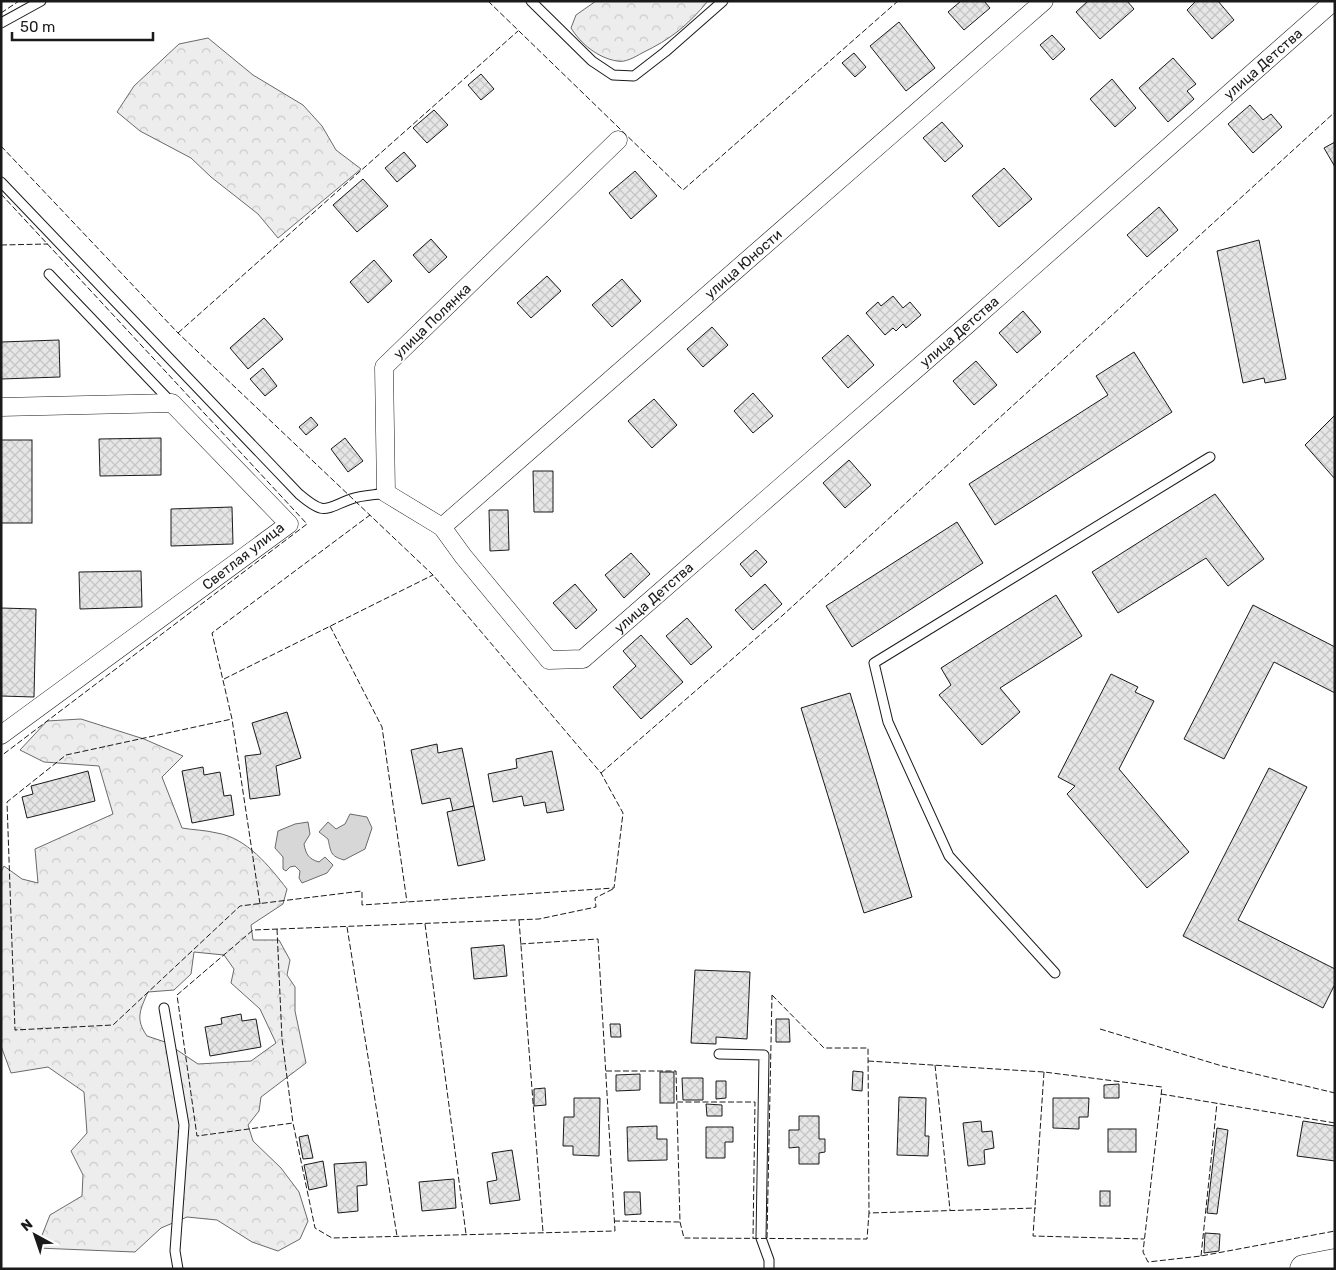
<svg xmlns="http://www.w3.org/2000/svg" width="1336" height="1270" viewBox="0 0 1336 1270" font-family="Rubik,sans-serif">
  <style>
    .forest { fill: url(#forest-crowns); stroke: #6a6a6a; fill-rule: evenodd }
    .water { fill: #d7d7d7; stroke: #6a6a6a }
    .building { fill: url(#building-cross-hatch); stroke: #1a1a1a }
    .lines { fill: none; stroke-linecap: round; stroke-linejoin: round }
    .service-casing { stroke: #1a1a1a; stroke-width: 11 }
    .minor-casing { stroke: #1a1a1a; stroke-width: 19 }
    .primary-casing { stroke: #1a1a1a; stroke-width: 29 }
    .service { stroke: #fff; stroke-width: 9 }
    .minor { stroke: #fff; stroke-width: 18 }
    .primary { stroke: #fff; stroke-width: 28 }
    .fence { stroke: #1a1a1a; stroke-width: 1; stroke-dasharray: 6 2.5; stroke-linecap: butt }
    .labels { text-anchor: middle; stroke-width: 4; stroke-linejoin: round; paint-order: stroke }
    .street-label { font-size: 14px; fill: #1a1a1a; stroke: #fff }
  </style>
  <defs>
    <pattern id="forest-crowns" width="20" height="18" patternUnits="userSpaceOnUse" patternTransform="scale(1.25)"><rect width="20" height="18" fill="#ededed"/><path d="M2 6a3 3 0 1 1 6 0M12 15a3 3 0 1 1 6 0" fill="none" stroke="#cbcbcb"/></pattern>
    <pattern id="building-cross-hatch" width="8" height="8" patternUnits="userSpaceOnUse" patternTransform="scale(1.25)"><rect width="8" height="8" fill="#e6e6e6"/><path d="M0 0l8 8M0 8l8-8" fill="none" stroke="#c5c5c5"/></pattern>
  </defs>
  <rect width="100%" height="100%" fill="#fff"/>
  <g class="forest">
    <path d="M596,1H708C687,26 671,39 642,53C635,57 625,63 617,61C598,58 581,44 571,28L576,15Z"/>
    <polygon points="208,38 253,75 303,105 322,126 336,150 361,169 278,238 258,214 211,177 191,158 140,131 117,112 134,86 179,44"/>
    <path d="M81,719L144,739L183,756L162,777L182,828C193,830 205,830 217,833C247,838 269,866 287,889L283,904L251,925L253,940H279L290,960L287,975L295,987V1011L306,1063L261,1097L259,1111L248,1125L253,1141L281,1168L299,1192L308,1221L300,1239L278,1251L252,1242L217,1220L187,1217L161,1228L135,1252L37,1248L50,1215L82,1196L83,1175L71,1151L87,1133L84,1092L48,1067L11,1073L1,1046V872L4,866L22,879L38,883L35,849L113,814L99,766L44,762L20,750L47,721ZM194,952L224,955L234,969L231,983L260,1009L276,1043L251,1061L198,1064L165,1042L147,1036C135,1019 140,1010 148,992L174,990L191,974Z"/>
  </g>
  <g class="water">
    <path d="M350,814L367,817L372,828L365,849L344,860C330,856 331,852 328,839L319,832L328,822L336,829L345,824Z"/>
    <path d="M308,822L310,834L304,844C306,855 309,859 319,862L325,857L333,865L327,873L302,883L299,878L300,871L295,866L290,867L286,871L283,869V857L275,848L278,831L295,824Z"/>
  </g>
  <g class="building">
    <polygon points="961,1 984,1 990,8 964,30 948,12"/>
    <polygon points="1088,1 1127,1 1134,9 1100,39 1076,12"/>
    <polygon points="1196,1 1218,1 1234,20 1212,39 1187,10"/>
    <polygon points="899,22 935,68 906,91 870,46"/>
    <polygon points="1052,35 1065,49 1053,60 1040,45"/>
    <polygon points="854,53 866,67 855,77 842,63"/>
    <polygon points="1173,58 1196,84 1187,91 1194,99 1168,122 1139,88"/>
    <polygon points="481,74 494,89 481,100 468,85"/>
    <polygon points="1112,79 1136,108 1115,127 1090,99"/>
    <polygon points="1250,105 1263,120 1271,114 1282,127 1253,153 1228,124"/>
    <polygon points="434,110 448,125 427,143 413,128"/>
    <polygon points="942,122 963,146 945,162 923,138"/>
    <polygon points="1335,142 1335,167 1324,148"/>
    <polygon points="404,152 416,166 397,182 385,168"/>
    <polygon points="1004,168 1032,199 999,227 972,196"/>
    <polygon points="635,171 657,196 631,219 609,193"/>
    <polygon points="363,179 388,206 357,232 333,205"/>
    <polygon points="1159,207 1178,230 1147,257 1127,235"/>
    <polygon points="431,239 447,257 429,273 413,255"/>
    <polygon points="1259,240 1286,379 1265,383 1264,378 1243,383 1217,251"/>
    <polygon points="374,260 392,281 368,303 350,282"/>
    <polygon points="547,276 561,291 531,318 517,303"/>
    <polygon points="622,279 641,301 612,327 592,305"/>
    <polygon points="893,296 903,308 910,302 921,315 906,328 903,324 896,331 893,328 885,335 866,313 878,302 881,306"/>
    <polygon points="1023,311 1041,332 1017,353 999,333"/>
    <polygon points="264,318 283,339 248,369 230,348"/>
    <polygon points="712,327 728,345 703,367 687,349"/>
    <polygon points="848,335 874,365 848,388 822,358"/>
    <polygon points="59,340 60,377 1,379 1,342"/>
    <polygon points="1134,352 1172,412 995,525 969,484 1108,395 1096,376"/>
    <polygon points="976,361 997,385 974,405 953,381"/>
    <polygon points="263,368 277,386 265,396 250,379"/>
    <polygon points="753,393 773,416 753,433 734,411"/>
    <polygon points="654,399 677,425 652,448 628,421"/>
    <polygon points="1335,415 1335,479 1305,445"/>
    <polygon points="311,417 318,425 306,435 299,427"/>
    <polygon points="161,438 161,475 100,476 99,439"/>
    <polygon points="345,438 363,461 348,472 331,449"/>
    <rect x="1" y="440" width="31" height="83"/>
    <polygon points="849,460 871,485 845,508 823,483"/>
    <polygon points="533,471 553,471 553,512 534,512"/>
    <polygon points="1215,494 1264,559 1228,586 1206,558 1118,613 1092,572"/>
    <polygon points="232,507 233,544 171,546 171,509"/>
    <polygon points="489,510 508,510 509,550 490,551"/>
    <polygon points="957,522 983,563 852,647 826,606"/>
    <polygon points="756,550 767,562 751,577 740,564"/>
    <polygon points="631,553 650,574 624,598 605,575"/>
    <polygon points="141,571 142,607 80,609 79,572"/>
    <polygon points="575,584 597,610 576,629 553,603"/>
    <polygon points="765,584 782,604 753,630 735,610"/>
    <polygon points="1056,595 1082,636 1000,688 1020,712 982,745 939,695 951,685 941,668"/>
    <polygon points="1253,605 1335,647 1335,693 1274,662 1224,759 1184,739"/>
    <polygon points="1,608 36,609 34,697 1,696"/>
    <polygon points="687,618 712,647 691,665 666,636"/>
    <polygon points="641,635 683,682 641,719 613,687 636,666 623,651"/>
    <polygon points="1111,674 1138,687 1135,692 1154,701 1119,769 1189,852 1147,888 1067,794 1075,786 1058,777"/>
    <polygon points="850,693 912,897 864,913 801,708"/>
    <polygon points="287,712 301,758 276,766 280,795 250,799 245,756 261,754 252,723"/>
    <polygon points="437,744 438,753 462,748 474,806 453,811 450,798 422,804 411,750"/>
    <polygon points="552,751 564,810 547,813 545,802 524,806 522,796 493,802 488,774 517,768 516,759"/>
    <polygon points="203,767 204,775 220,772 224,796 231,795 234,815 192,823 182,771"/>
    <polygon points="1269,768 1307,787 1238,920 1335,969 1335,984 1323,1008 1183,936"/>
    <polygon points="88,771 95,801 27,818 22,797 33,794 31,786"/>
    <polygon points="474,806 485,860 458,866 447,812"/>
    <polygon points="504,945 507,976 474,979 471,948"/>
    <polygon points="695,970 750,972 747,1039 716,1037 716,1044 691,1043"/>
    <polygon points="241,1014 242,1021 256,1019 261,1047 210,1056 205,1027 222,1024 221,1018"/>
    <polygon points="776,1019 789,1019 790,1042 776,1042"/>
    <polygon points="610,1024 620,1024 621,1037 611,1037"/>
    <polygon points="853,1071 863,1072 862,1091 852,1090"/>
    <rect x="660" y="1072" width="14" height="31"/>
    <polygon points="640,1074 640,1090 616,1091 616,1075"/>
    <polygon points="682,1078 703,1078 703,1100 683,1100"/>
    <polygon points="716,1081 726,1081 726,1098 716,1099"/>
    <polygon points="1119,1084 1119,1098 1104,1098 1104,1085"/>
    <polygon points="545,1088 546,1105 534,1106 534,1089"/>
    <polygon points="899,1097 926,1098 925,1136 929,1136 928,1156 897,1155"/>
    <polygon points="574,1098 600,1098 599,1156 573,1155 573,1146 563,1146 564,1117 574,1117"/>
    <polygon points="1053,1098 1089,1098 1088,1117 1079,1117 1079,1129 1053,1128"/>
    <polygon points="706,1104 722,1105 722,1116 707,1116"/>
    <polygon points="799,1116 819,1116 819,1139 825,1139 825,1152 819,1153 819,1164 799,1164 799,1147 789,1148 789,1130 799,1130"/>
    <polygon points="981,1121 982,1132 992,1131 994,1148 984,1150 985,1164 968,1166 963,1123"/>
    <polygon points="1303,1121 1335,1126 1335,1161 1297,1156"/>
    <polygon points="657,1126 657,1139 667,1139 667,1160 628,1161 627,1127"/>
    <polygon points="706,1127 733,1127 733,1142 725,1142 725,1158 706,1158"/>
    <polygon points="1217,1128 1228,1130 1217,1214 1207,1213"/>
    <rect x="1108" y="1129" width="28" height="23"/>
    <polygon points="308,1135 313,1158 303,1159 299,1137"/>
    <polygon points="512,1150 520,1200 490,1204 487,1182 497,1180 492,1153"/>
    <polygon points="323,1161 327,1186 309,1190 304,1165"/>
    <polygon points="366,1162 367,1185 357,1186 358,1211 338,1213 334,1164"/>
    <polygon points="454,1179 456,1208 422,1211 419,1182"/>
    <rect x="1100" y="1191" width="10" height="15"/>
    <polygon points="624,1192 640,1192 641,1214 625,1215"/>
    <polygon points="1205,1233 1220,1234 1219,1251 1204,1253"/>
  </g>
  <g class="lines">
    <g class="service-casing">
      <g id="service">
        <polyline points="531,1 592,61 613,75 634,76 665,52 723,1"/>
        <polyline points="1,23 41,1"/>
        <path d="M1,182L299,494C325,516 324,509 351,499C362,495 375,495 386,493"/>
        <polyline points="49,274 172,403"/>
        <polyline points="1055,973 949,856 888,722 874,663 1210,457"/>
        <polyline points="164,1008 184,1125 175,1251 178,1269"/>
        <polyline points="719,1054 764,1055 761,1238 769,1260 769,1269"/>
      </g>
    </g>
    <g class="minor-casing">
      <g id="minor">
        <path id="s1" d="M618,140L384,367L386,493L442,527L463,556L549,660L583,659L968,324L1334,1"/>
        <polyline points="1,407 172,403 289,524 1,735"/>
        <path id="s2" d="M442,527L1044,1"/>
      </g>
    </g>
    <g class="primary-casing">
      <polyline id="primary" points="1304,1269 1335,1263"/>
    </g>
    <use href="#service" class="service"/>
    <use href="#minor" class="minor"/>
    <use href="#primary" class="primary"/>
    <g class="fence">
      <polyline points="488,1 683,190 898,1"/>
      <polyline points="1,13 19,1"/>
      <polyline points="1,146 178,333 433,575 601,773 623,813 614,888 362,905 362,891 240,906 113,1025 15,1030 7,802 66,755 232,719"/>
      <polyline points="1,194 307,524 1,756"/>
      <polyline points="1,245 48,244"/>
      <polyline points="178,333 518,31"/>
      <polyline points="330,626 382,727 407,902"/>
      <polyline points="224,679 433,575"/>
      <polyline points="601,773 783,615 1335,112"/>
      <polyline points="260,904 232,719 212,633 370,515"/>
      <polyline points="519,920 543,1232"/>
      <polyline points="425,924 466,1234"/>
      <polyline points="347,927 397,1236"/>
      <polyline points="277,929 282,1039 293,1123"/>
      <polyline points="520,944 598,939 615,1231 332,1238 315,1228 293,1123 197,1136 177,995 253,930 539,919 596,907 595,898 613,889"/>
      <polyline points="772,995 824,1048 868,1048 869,1213"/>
      <polyline points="1100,1029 1222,1066 1335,1093"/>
      <polyline points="868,1061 1044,1072 1162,1087 1143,1252 1148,1262 1201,1256 1335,1231"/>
      <polyline points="935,1065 950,1210"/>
      <polyline points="606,1071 676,1071 680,1222 684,1238 867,1239 869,1213 1036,1208"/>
      <polyline points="1044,1072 1033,1236 1144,1239"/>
      <polyline points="1161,1094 1335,1123"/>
      <polyline points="677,1102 755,1102 753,1238"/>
      <polyline points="614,1221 680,1222"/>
      <polyline points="767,1238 772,995"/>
      <polyline points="1201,1256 1217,1103"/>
    </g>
  </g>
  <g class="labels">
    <g class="street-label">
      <text dy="5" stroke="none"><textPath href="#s1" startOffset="1626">улица Детства</textPath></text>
      <text dy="5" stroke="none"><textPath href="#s2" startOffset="400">улица Юности</textPath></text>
      <text transform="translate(432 321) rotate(-44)" y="5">улица Полянка</text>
      <text dy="5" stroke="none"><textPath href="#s1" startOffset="1221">улица Детства</textPath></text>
      <text transform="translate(243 556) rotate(-38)" y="5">Светлая улица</text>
      <text dy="5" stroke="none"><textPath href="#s1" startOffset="816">улица Детства</textPath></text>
    </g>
  </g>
  <rect width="1336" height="1270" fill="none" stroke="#1a1a1a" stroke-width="5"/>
  <g transform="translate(35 1235) rotate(320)" stroke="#ffffff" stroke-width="4" paint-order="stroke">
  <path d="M0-4L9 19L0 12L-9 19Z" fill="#1a1a1a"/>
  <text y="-8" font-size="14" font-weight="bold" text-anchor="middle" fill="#1a1a1a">N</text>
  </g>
  <path d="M12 32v8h141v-8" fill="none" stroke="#1a1a1a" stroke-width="2.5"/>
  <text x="20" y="32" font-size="15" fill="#1a1a1a" stroke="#ffffff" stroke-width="4" paint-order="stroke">50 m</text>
</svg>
